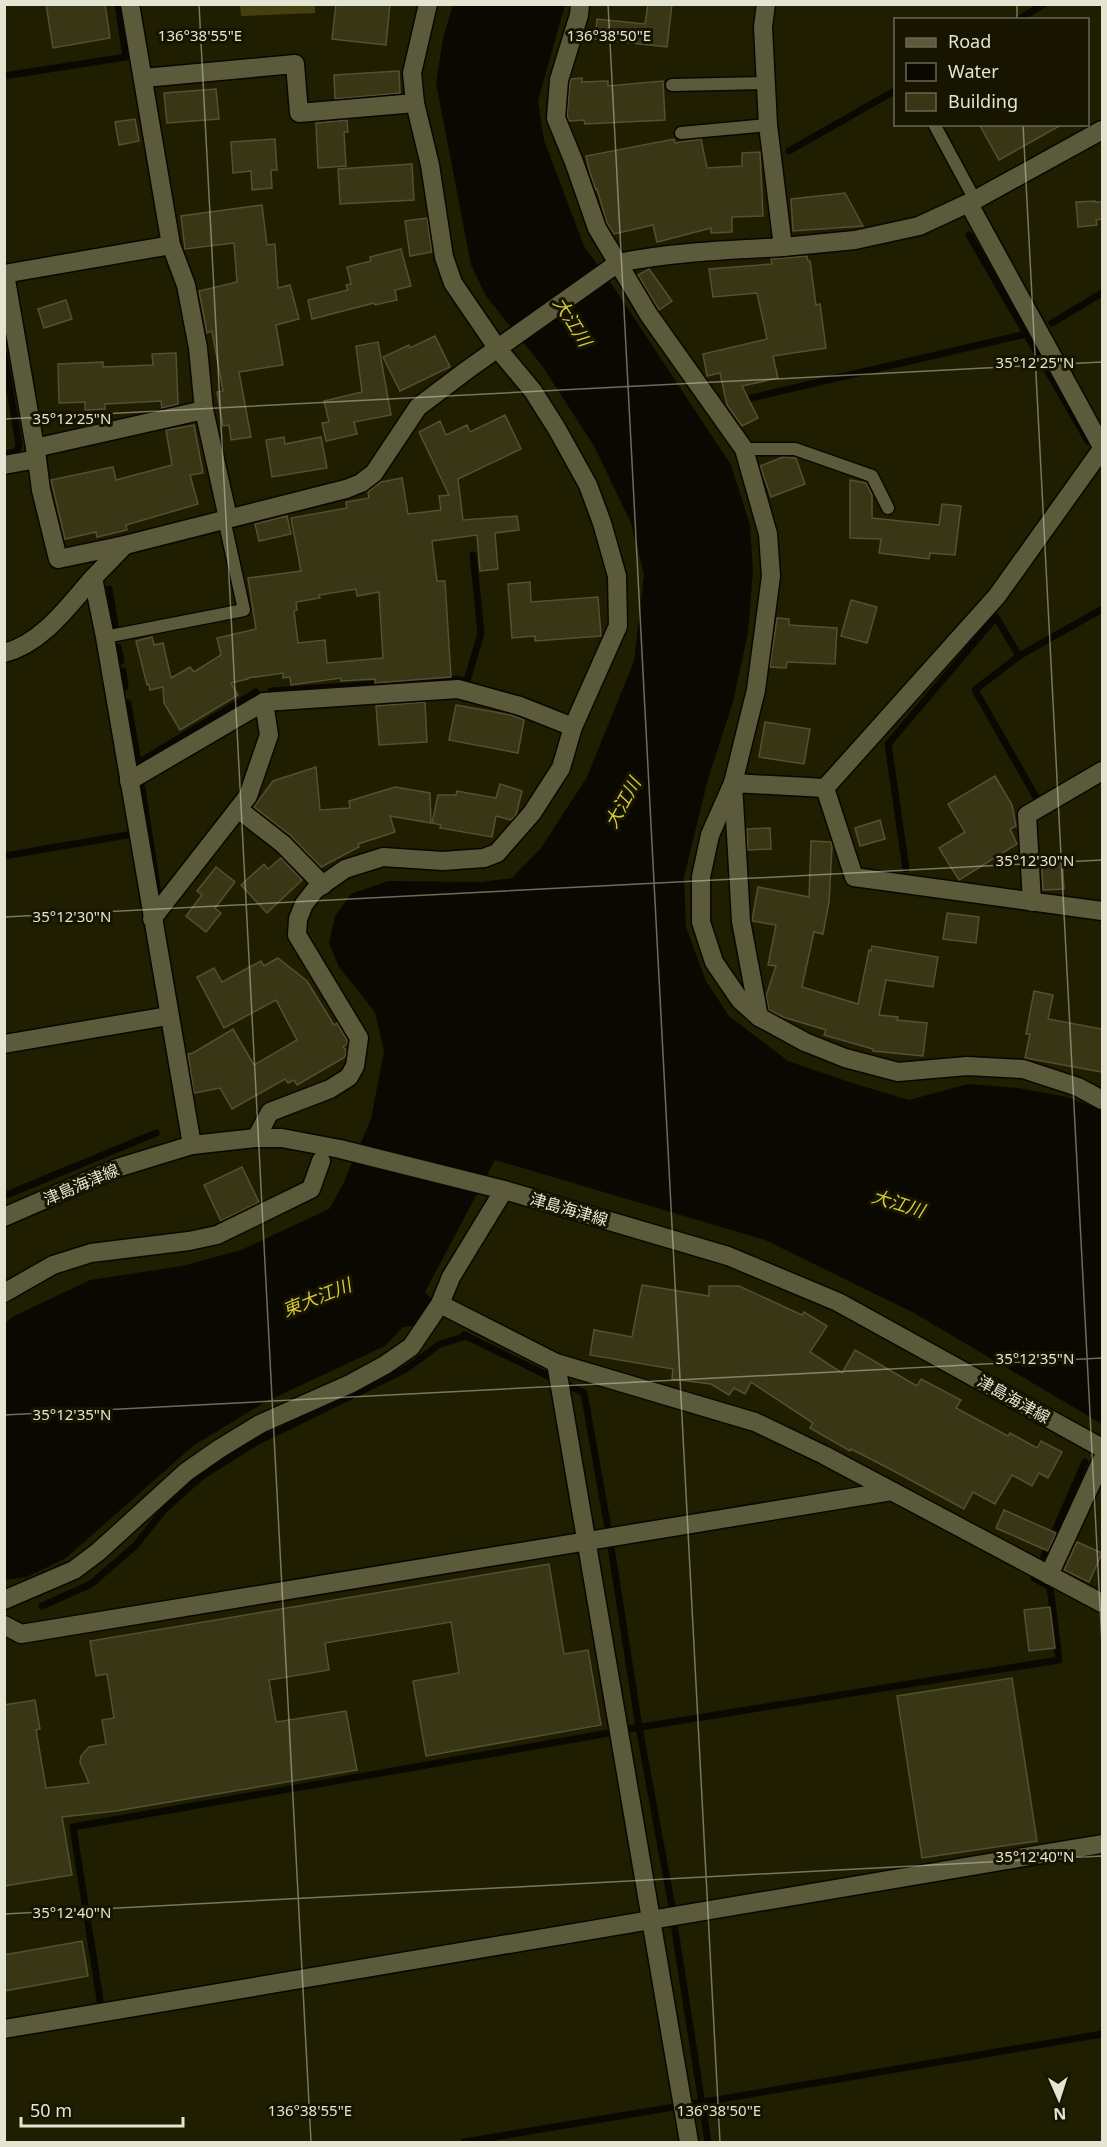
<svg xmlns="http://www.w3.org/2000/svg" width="1107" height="2147" viewBox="0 0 1107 2147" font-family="'Noto Sans','Noto Sans JP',sans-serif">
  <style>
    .green { fill: #444111 }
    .water { fill: #0a0901 }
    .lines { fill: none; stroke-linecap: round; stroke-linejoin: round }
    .stream { stroke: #0a0901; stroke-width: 7 }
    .building { fill: #383615; stroke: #525132; stroke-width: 1.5; fill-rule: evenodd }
    .lane-casing { stroke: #0a0700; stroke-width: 15 }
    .street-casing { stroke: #0a0700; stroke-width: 21 }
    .secondary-casing { stroke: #0a0700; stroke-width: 21 }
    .lane { stroke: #5b5a3b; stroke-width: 12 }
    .street { stroke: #5b5a3b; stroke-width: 18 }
    .secondary { stroke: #5b5a3b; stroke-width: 18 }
    .ticks { fill: none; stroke: #e4e4d2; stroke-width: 1.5; stroke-opacity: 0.45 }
    .labels { text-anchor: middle; stroke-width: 6; stroke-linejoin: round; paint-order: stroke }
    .street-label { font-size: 16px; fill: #e4e4d2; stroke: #171400 }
    .water-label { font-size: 18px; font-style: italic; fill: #d4ca39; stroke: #171400 }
    .ticks-label { font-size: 15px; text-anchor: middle; fill: #e4e4d2; stroke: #171400; stroke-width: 6; stroke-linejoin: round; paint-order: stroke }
  </style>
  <rect width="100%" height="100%" fill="#201e01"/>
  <polygon class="green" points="240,5 315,5 315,13 241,16"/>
  <polygon class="water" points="453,5 565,5 538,101 544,140 584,246 617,292 731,465 750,525 753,571 748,633 733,702 708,779 684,877 686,927 706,981 729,1016 788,1061 849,1082 909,1100 968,1084 1018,1088 1067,1097 1102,1110 1102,1424 914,1313 765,1240 495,1160 425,1292 434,1302 418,1325 403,1327 385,1346 265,1402 193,1446 66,1558 27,1577 5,1580 5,1324 12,1317 90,1280 182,1266 241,1250 329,1209 343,1184 371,1119 384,1051 375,1012 339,967 329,943 335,916 351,894 388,881 481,882 512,878 541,848 587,777 634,661 644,575 631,523 594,446 543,367 486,296 471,265 436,83 443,38"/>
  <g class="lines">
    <g class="stream">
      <polyline points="1018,20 1044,4"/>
      <polyline points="4,76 126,57 118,4"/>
      <polyline points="789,151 896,90"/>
      <polyline points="969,235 1088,441"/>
      <polyline points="1052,323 1102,293"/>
      <polyline points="4,354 19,445 16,452 4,454"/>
      <polyline points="751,398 1026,334"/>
      <polyline points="109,589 115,625"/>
      <polyline points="118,647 121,661"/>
      <polyline points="123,671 125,687"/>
      <polyline points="271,691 453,679 467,681 481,633 473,555"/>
      <polyline points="128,703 138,763 256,692"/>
      <polyline points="142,788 158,893"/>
      <polyline points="1036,797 975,690 1019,656 1102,609"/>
      <polyline points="4,856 127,835"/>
      <polyline points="906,869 888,744 996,617 1019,656"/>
      <polyline points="4,1196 156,1133"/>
      <polyline points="464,1335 548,1376"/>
      <polyline points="570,1386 584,1393 608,1528"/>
      <polyline points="611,1547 639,1727 672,1907"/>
      <polyline points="1044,1556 1085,1462"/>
      <polyline points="42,1606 91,1584 136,1545 163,1511 202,1476 256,1442 406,1369 440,1344 467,1336"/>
      <polyline points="628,1729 1059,1660 1050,1587 1034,1578"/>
      <polyline points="674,1924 708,2142"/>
      <polyline points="100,2000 73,1827 609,1733"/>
      <polyline points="692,2104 1102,2034"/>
      <polyline points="464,2142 674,2107"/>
    </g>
  </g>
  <g class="building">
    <polygon points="46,4 105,4 110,38 53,48"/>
    <polygon points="336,4 390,4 386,45 332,39"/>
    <polygon points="648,4 672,4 667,47 595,39 597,19 645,24"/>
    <polygon points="399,71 400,93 335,99 334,75"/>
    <polygon points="582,78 582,82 608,81 608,86 663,81 665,120 585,124 584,120 569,121 567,116 570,82 571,79"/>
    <polygon points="216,89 219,119 167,123 164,93"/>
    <polygon points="135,119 139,141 119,145 115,122"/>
    <polygon points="347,120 348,132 344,132 346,166 318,168 316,123"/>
    <polygon points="979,124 1063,124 999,160"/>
    <polygon points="275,139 277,170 271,170 272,188 252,190 251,171 233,173 231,142"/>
    <polygon points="674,139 675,143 701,139 707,168 742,166 742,153 760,152 763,216 732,217 732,232 711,233 711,228 657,242 653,225 614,234 607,223 597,189 596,190 590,173 586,156"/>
    <polygon points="412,164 414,200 340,204 338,169"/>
    <polygon points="845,193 863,226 793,231 791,199"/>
    <polygon points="1095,201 1095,202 1102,202 1102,219 1096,220 1097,225 1078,227 1076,202"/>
    <polygon points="262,205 267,245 275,244 278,288 290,285 299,319 276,325 283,365 239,372 251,437 231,440 229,425 223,426 217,392 223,391 212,331 207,333 199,291 237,282 234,243 185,249 181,216"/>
    <polygon points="427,218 432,252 410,256 405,221"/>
    <polygon points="401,249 411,286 395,290 397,300 375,305 374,303 312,319 308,300 348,290 346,285 351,284 347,267 371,261 370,257"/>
    <polygon points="807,256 808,261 810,261 816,305 820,304 826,348 773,356 778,378 742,386 758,418 742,426 727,405 720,373 707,376 703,354 767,339 757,293 713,297 709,269 772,264 771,259"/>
    <polygon points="649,269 672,301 659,310 638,275"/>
    <polygon points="66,300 72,319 44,328 38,309"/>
    <polygon points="435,336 450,367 400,391 383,357 409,345 410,348"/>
    <polygon points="378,342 391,415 354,422 357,434 326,441 322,423 329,422 324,401 362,392 356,346"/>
    <polygon points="176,353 178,404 162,408 161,401 105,404 105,409 85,410 85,402 59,403 58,364 103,362 103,367 153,365 152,354"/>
    <path d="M505,415L521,449L458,479L463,520L517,516L519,530L495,533L498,569L480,571L477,535L432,541L437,581H445L451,677L375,683V679L341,681V678L291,685L290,677L283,678V673L248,678V679L231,683L238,695L180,730L164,703L163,687L150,690L149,684L147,685L136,641L152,637L154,645L163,643L171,678L190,667L194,672L221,655L217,638L256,629L248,578L301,571L291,518L347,508L346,502L369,498L368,492L381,482L402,478L408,514L441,510L439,496L449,495L419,432L440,421L446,435L467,425L470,432ZM356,589L357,596L379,592L383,658L327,663L325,640L298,643L294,611L297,610L296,602L320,598L319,595Z"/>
    <polygon points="194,425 203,473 190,475 198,504 126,525 127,530 97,537 96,532 65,539 51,480 113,467 116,480 172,465 166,430"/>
    <polygon points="284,437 285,444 321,437 327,468 272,477 266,440"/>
    <polygon points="783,457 796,458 805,484 771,497 760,466"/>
    <polygon points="850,480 866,483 872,495 872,518 939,525 942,504 961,506 955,555 930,553 929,559 879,553 881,539 850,538"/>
    <polygon points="287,516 291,534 259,541 255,524"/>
    <polygon points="530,582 531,602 598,597 601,636 535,641 535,636 512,638 508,584"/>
    <polygon points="851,600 877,607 867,643 841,636"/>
    <polygon points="777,618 789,619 789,625 837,628 835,664 787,662 786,668 770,667"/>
    <polygon points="425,702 427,742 379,745 376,706"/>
    <polygon points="456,705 511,715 524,720 518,753 449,740"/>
    <polygon points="765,722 810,729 804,764 759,757"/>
    <polygon points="316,767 320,810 350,808 349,801 395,787 430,793 431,823 390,816 395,832 358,844 359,847 321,867 290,835 254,807 273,781"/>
    <polygon points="995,776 1012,805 1016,826 1010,829 1017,844 959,880 939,848 965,832 948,804"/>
    <polygon points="500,784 522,791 516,815 511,820 496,816 492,837 440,828 441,825 432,823 438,795 456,795 457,791 496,798"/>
    <polygon points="880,820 885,839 860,846 855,828"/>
    <polygon points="770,828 771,849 748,850 747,829"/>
    <polygon points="811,841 831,842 832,846 829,902 823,934 814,932 802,987 858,1004 869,950 871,951 872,946 938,957 933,987 886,980 879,1015 898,1017 897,1020 927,1023 923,1056 873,1051 873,1049 824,1035 826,1030 783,1017 769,1010 766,996 776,966 768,965 776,925 752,921 758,887 809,897"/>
    <polygon points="1062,854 1064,889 1043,890 1041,855"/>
    <polygon points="281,858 302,880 267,913 241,885 264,864 268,869"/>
    <polygon points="216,867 235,882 215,908 221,913 206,932 186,916 202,895 197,891"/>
    <polygon points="947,913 979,917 976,943 943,939"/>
    <polygon points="278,958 307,981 334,1025 337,1023 347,1040 347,1044 343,1047 346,1050 345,1057 297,1085 294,1080 288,1083 285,1079 232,1109 220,1088 194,1093 188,1054 193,1053 233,1029 254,1065 297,1040 276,1000 224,1028 197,977 214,968 222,982 261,961 264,966"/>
    <polygon points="1034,991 1053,995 1048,1019 1102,1029 1102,1072 1025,1058 1030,1034 1026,1034"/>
    <polygon points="242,1167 259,1202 221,1221 204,1185"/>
    <polygon points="642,1285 709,1296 709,1286 739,1286 802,1315 804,1312 827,1326 810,1352 842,1373 855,1350 917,1386 921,1379 961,1400 956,1408 1008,1436 1010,1433 1037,1448 1041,1441 1062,1452 1048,1478 1039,1473 1032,1486 1012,1475 995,1504 973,1492 964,1509 892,1470 851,1449 850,1451 810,1428 813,1423 751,1382 745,1394 734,1388 729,1395 711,1384 672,1379 673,1369 590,1355 594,1330 632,1337"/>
    <polygon points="1004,1510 1056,1533 1048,1551 996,1528"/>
    <polygon points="1077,1542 1102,1553 1089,1582 1064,1570"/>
    <polygon points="549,1564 564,1654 588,1650 601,1725 426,1756 413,1681 459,1673 451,1622 325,1643 329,1670 269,1680 276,1722 346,1711 357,1770 116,1811 62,1817 72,1875 4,1886 4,1705 35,1700 40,1729 36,1730 46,1788 89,1783 80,1762 81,1756 89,1747 106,1744 102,1720 114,1718 107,1674 96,1676 90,1641"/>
    <polygon points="1050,1607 1055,1648 1029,1651 1024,1610"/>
    <polygon points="1012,1678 1037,1841 922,1858 897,1696"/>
    <polygon points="82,1941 88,1976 4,1991 4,1955"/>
  </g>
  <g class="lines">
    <g class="lane-casing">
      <g id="lane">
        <polyline points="672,85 766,83"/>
        <polyline points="934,124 975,200"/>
        <polyline points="681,133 768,125"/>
        <polyline points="744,449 795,449 872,476 888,508"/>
        <polyline points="105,637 244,610 224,519"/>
      </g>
    </g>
    <g class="street-casing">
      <g id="street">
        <polyline points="130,4 171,245 186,285 198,348 204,410 228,518"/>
        <polyline points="580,4 579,15 559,80 556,118 574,162 597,228 649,315 744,449 768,534 771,576 756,690 733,783 710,835 701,877 701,922 714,962 740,1000 759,1017"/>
        <polyline points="144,78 295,64 299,113 415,103"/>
        <polyline points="969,204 1102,447"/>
        <polyline points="4,274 171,245"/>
        <polyline points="5,274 37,459"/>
        <polyline points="35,448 204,410"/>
        <polyline points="4,465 37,459 41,490 58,559 125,545"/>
        <polyline points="129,781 264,702 458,689 520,706 573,727"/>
        <polyline points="825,788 733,783 741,921 759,1017 805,1042 845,1058 898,1072 967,1066 1023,1069 1078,1087 1102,1100"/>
        <polyline points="825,788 997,596 1102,449"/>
        <polyline points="825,788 854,877 1102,911"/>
        <polyline points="238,809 283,844 323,885"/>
        <polyline points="1032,902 1027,815 1102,771"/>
        <polyline points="152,919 248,796 269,735 264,702"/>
        <polyline points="4,1044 168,1016"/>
        <polyline points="256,1138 270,1112 330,1089 349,1077 355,1066 359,1038 297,935 298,919 304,904 315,890 345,869 383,857 443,861 484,858 497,853 532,813 561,768 573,727 618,626 617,576 602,523 588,485 557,429 533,391 498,349 453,283 444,257 430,165 415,103 412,73 428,4"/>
        <path d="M192,1145L105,637L93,578L125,545L346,489L361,483L374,473L418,407L467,370L618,263C672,252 728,250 783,247L768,125L763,27L766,4"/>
        <polyline points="4,1293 53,1265 91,1253 189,1241 217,1235 311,1189 321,1161"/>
        <polyline points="440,1304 451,1277 504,1190"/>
        <polyline points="556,1363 689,2142"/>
        <polyline points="1049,1575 1102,1460"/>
        <polyline points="4,1600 74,1570 98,1552 186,1472 219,1449 260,1424 350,1384 385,1365 411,1347 440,1304 556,1363 755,1422 824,1455 1102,1603"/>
        <polyline points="4,1625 21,1634 892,1491"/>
        <polyline points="4,2029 1102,1844"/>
      </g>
    </g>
    <g class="secondary-casing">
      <g id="secondary">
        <polyline points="783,247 855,240 919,226 975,200 1102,130"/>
        <path d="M4,653C42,644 69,605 93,578"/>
        <polyline points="4,1217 117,1168 192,1145 256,1138 282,1138 340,1149 504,1190 728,1256 838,1302 1102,1448"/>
      </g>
    </g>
    <use href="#lane" class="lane"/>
    <use href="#street" class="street"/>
    <use href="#secondary" class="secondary"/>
  </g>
  <path class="ticks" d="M199,4L311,2142M608,4L720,2142M1017,4V20M1023,124L1102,1645M4,419L1102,362M4,917L1102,860M4,1415L1102,1358M4,1914L1102,1856"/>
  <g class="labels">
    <g class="street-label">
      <text transform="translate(81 1184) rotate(-23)" y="6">津島海津線</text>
      <text transform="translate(569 1209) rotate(16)" y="6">津島海津線</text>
      <text transform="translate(1014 1399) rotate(29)" y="6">津島海津線</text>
    </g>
    <g class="water-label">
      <text transform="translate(572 322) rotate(58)" y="6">大江川</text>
      <text transform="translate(623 803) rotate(-61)" y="6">大江川</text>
      <text transform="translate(898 1204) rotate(17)" y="6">大江川</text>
      <text transform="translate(317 1298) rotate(-22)" y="6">東大江川</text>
    </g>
  </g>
  <g class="ticks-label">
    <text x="200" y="41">136°38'55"E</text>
    <text x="609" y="41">136°38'50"E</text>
    <text x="1035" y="368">35°12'25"N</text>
    <text x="72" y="424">35°12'25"N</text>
    <text x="1035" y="866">35°12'30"N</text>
    <text x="72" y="922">35°12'30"N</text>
    <text x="1035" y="1364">35°12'35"N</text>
    <text x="72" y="1420">35°12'35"N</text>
    <text x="1035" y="1862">35°12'40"N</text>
    <text x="72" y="1918">35°12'40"N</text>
    <text x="310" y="2116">136°38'55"E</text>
    <text x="719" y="2116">136°38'50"E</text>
  </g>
  <rect width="1107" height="2147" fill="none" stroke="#e4e4d2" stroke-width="12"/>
  <rect x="894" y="18" width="195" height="108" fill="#171400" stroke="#696754" stroke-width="1.5"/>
  <rect x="906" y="38" width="30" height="9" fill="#5b5a3b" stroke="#696754" stroke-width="1.5"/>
  <text x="948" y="48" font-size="18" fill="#e4e4d2">Road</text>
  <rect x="906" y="63" width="30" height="18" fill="#0a0901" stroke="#696754" stroke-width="1.5"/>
  <text x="948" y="78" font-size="18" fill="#e4e4d2">Water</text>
  <rect x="906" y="93" width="30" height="18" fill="#383615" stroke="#696754" stroke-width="1.5"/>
  <text x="948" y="108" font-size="18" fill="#e4e4d2">Building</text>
  <g transform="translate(1059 2099) rotate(177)" stroke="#171400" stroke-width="4.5" paint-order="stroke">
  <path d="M0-4.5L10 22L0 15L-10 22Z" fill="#e4e4d2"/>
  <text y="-9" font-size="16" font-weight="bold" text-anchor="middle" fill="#e4e4d2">N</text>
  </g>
  <path d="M21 2117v9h162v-9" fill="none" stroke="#e4e4d2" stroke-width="3"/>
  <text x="30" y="2117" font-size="18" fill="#e4e4d2" stroke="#171400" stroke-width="4.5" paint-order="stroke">50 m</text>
</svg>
